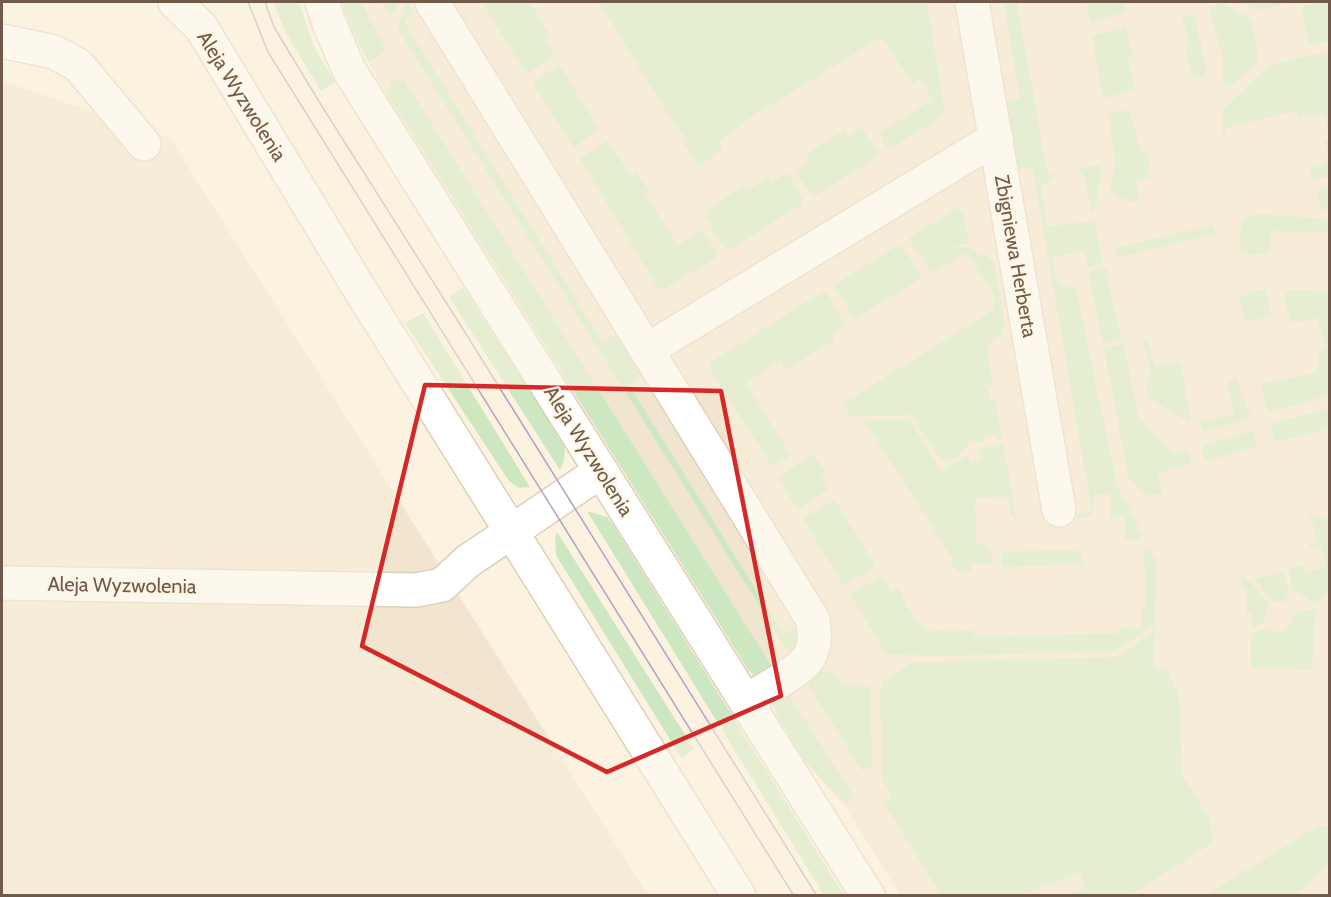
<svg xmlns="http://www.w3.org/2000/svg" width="1331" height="897" viewBox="0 0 1331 897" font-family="Cabin,sans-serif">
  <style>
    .residential { fill: #f2e5cf }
    .green { fill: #cde8c0 }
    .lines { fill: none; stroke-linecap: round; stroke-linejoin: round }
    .minor-casing { stroke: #dfcfbd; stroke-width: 36 }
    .secondary-casing { stroke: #e0ceb8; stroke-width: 36 }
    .minor { stroke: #fff; stroke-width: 33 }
    .secondary { stroke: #fff; stroke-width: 33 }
    .tram { stroke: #b5a0c3; stroke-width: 1.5 }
    .marked { fill: none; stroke: #d62828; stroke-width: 4.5; stroke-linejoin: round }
    .labels { text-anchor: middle; stroke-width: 4.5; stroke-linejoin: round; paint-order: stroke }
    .street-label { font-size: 20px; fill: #715a49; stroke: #fef6e6 }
  </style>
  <rect width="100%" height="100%" fill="#fbf2e0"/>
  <g class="residential">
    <polygon points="342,2 1329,2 1329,895 900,895 846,808 819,778 748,669 388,98 351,30"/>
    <polygon points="2,81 170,138 648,895 2,896"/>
  </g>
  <g class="green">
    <polygon points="273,2 299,2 314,47 335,82 321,91 286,33"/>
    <path d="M342,2H361L386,49C384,54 374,60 368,61C357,41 348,23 342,2Z"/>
    <polygon points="382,2 401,2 392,15 393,20"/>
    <polygon points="407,2 416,13 404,21 602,341 614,335 626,338 643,375 629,385 784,635 799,625 807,629 792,658 397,28"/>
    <polygon points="482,2 530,2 551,37 545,41 555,57 530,72 524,71"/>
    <polygon points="599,2 927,2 945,111 941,118 891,148 886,147 879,132 932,100 920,79 912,84 884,40 880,38 740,124 741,127 719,141 723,150 698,167 683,143 687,139 670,118"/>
    <polygon points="1004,2 1017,2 1047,172 1056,176 1041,186 1047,227 1094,220 1103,263 1088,268 1083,251 1052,257 1058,282 1076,288 1117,485 1143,536 1137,540 1125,540 1125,517 1110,517 1110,494 1093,495 1094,511 1089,518 1079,518 1072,515 1092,511 1032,167 1017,169 1006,102 1020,98"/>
    <polygon points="1086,2 1124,2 1127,11 1091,23"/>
    <polygon points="1221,2 1251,19 1259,60 1235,84 1226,85 1223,83 1221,51 1210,12 1215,5"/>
    <polygon points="1239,2 1293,2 1258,10"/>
    <polygon points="1321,2 1329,2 1329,42 1327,41 1313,44 1309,42 1301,10 1304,6"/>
    <polygon points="1181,14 1195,18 1207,71 1204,76 1193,79 1185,47 1190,45"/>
    <polygon points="1126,26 1133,55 1127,57 1135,89 1103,99 1092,36"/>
    <polygon points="1325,52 1329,55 1329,138 1324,113 1298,119 1296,111 1225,128 1227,136 1223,137 1223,110 1269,65"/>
    <polygon points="560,65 599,129 574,148 533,84 534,81"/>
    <polygon points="397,79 399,82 404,79 774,670 759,677 749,671 385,90 391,86 389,83"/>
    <polygon points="1129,108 1141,153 1148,152 1150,163 1148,164 1149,167 1145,174 1152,177 1136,181 1140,201 1132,203 1110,192 1115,162 1108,114"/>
    <polygon points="862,128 879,153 876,158 815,196 810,194 795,169 810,160 807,154 844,130 848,136"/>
    <polygon points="1329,140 1329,177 1314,181 1309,167 1325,163 1328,158 1324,141"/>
    <polygon points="607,141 631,175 637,172 649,191 645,193 678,245 703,230 717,253 716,258 665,289 658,288 580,159"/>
    <polygon points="1102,164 1095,209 1092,214 1084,176 1080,172 1080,168"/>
    <polygon points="788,173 803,199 801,205 729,250 725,249 705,217 708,214 706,210 746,185 749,189 769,177 772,182"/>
    <polygon points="1329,186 1329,210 1321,209 1316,193 1322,188"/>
    <polygon points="957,208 963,211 969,243 933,254 965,246 988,257 994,262 1005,322 1002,334 989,344 987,349 993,386 988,387 991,400 995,399 1002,439 996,440 995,435 983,438 984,442 977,443 973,438 959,456 942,461 911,415 851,416 842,402 861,393 861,388 863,391 995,309 992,302 996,299 967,253 931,273 923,260 924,258 929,255 920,257 909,238"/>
    <polygon points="1260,214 1329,219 1329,232 1271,231 1270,252 1251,255 1240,252 1241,224 1244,218"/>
    <polygon points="1213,225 1216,234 1117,258 1114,248"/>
    <polygon points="898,245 902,245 922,278 855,319 835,288 836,284"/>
    <polygon points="1107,267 1109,273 1106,275 1122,340 1103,344 1088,272"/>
    <path d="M463,287L561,439C567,450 565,459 560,470L449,297Z"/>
    <polygon points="1266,290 1272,316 1245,322 1239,299 1253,291"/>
    <polygon points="1288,290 1329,291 1329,395 1271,412 1267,410 1260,384 1314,373 1319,364 1317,353 1327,348 1317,318 1291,324 1284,297"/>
    <polygon points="822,292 828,294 845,325 832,334 835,340 786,370 780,361 746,382 791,456 772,466 709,368 711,362"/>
    <polygon points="423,313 530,487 519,488 509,481 405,323"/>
    <polygon points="1148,340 1155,367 1180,361 1191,421 1181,418 1149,398 1146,383 1151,371 1143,341"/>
    <polygon points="1123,344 1139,417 1173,453 1185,450 1189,453 1191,464 1158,473 1163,494 1144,495 1128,476 1104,348"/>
    <polygon points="1237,379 1250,415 1247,419 1203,432 1200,422 1234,414 1227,381"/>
    <polygon points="1329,408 1329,428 1275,442 1272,430 1274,423"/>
    <polygon points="868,420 909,420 941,470 967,456 972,463 983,457 978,450 980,448 1003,444 1013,496 1016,520 1010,514 1009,497 975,498 976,544 985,544 990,549 993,564 972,564 972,571 956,571 950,563 954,561 866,423 861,421"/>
    <polygon points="1250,431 1254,433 1257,446 1205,462 1201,449 1203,445"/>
    <polygon points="814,454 826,473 821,477 828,490 800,508 795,507 779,479 780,475"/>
    <polygon points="835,500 876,566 845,585 842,583 804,521 804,517"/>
    <polygon points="587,511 607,517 612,523 844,895 824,895"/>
    <polygon points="1310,513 1329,520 1329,592 1316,603 1293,591 1289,569 1303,565 1306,572 1326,567 1321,547 1311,549 1309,544 1317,541"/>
    <polygon points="557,532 694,749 682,759 556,555 555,540"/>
    <path d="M1149,547L1156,559L1155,625L1115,651L940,656L886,654L851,595L852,592L882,576L891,591L898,588C904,599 910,612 918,622C929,635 958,630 974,630L975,637L1120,633V628L1141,627V608L1146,607L1144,548Z"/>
    <polygon points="1078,549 1082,552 1082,564 1003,567 1001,555 1004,552"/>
    <polygon points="1242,571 1244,581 1249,580 1269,604 1264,622 1252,628 1251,613 1246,613 1247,589 1242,589"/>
    <polygon points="1283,571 1289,593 1284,602 1274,602 1254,579"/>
    <path d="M1316,609L1312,670L1251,667V634L1266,627C1279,637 1291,631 1292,615L1302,611Z"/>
    <polygon points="1155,630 1154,666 1156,669 1167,669 1179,696 1182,774 1210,820 1213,843 1130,895 1069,895 1086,887 1080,873 1020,895 941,895 883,802 892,797 882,780 880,690 885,679 914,662 1117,657"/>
    <polygon points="827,671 836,676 842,685 870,685 872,765 862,771 804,678 815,672"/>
    <polygon points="786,690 854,796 845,803 805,762 775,712 777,698"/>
    <polygon points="1320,825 1329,827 1329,863 1296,895 1205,895"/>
  </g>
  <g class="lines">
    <g class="minor-casing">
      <g id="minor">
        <path d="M432,2L813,620C815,635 816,649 806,661C799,671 759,693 746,701"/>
        <polyline points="972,2 1059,510"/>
        <polyline points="2,41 54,52 78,65 144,144"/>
        <polyline points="647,350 996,138"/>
        <polyline points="2,583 416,590 442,585 468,561 511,532"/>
      </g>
    </g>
    <g class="secondary-casing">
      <g id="secondary">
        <polyline points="175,2 201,27 359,288 739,896"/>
        <polyline points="322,2 329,23 349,70 868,896"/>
        <polyline points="511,532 601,471"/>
      </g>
    </g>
    <use href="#minor" class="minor"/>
    <use href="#secondary" class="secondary"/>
    <g class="tram">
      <polyline points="248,2 268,52 794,896"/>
      <polyline points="265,2 274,27 323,108 456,318 817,896"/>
    </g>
  </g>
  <path d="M0 0H1331V897H0ZM425,385L721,391L781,696L607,772L362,646Z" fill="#fbf2e0" fill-opacity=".55" fill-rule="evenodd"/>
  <path class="marked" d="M425,385L721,391L781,696L607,772L362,646Z"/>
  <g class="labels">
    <g class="street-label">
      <text transform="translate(242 96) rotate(58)" y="7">Aleja Wyzwolenia</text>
      <text transform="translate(1016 256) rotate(80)" y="7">Zbigniewa Herberta</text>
      <text transform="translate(589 451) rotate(58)" y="7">Aleja Wyzwolenia</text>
      <text transform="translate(122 585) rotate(1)" y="7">Aleja Wyzwolenia</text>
    </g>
  </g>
  <rect width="1331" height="897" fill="none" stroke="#715a49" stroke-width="6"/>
</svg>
